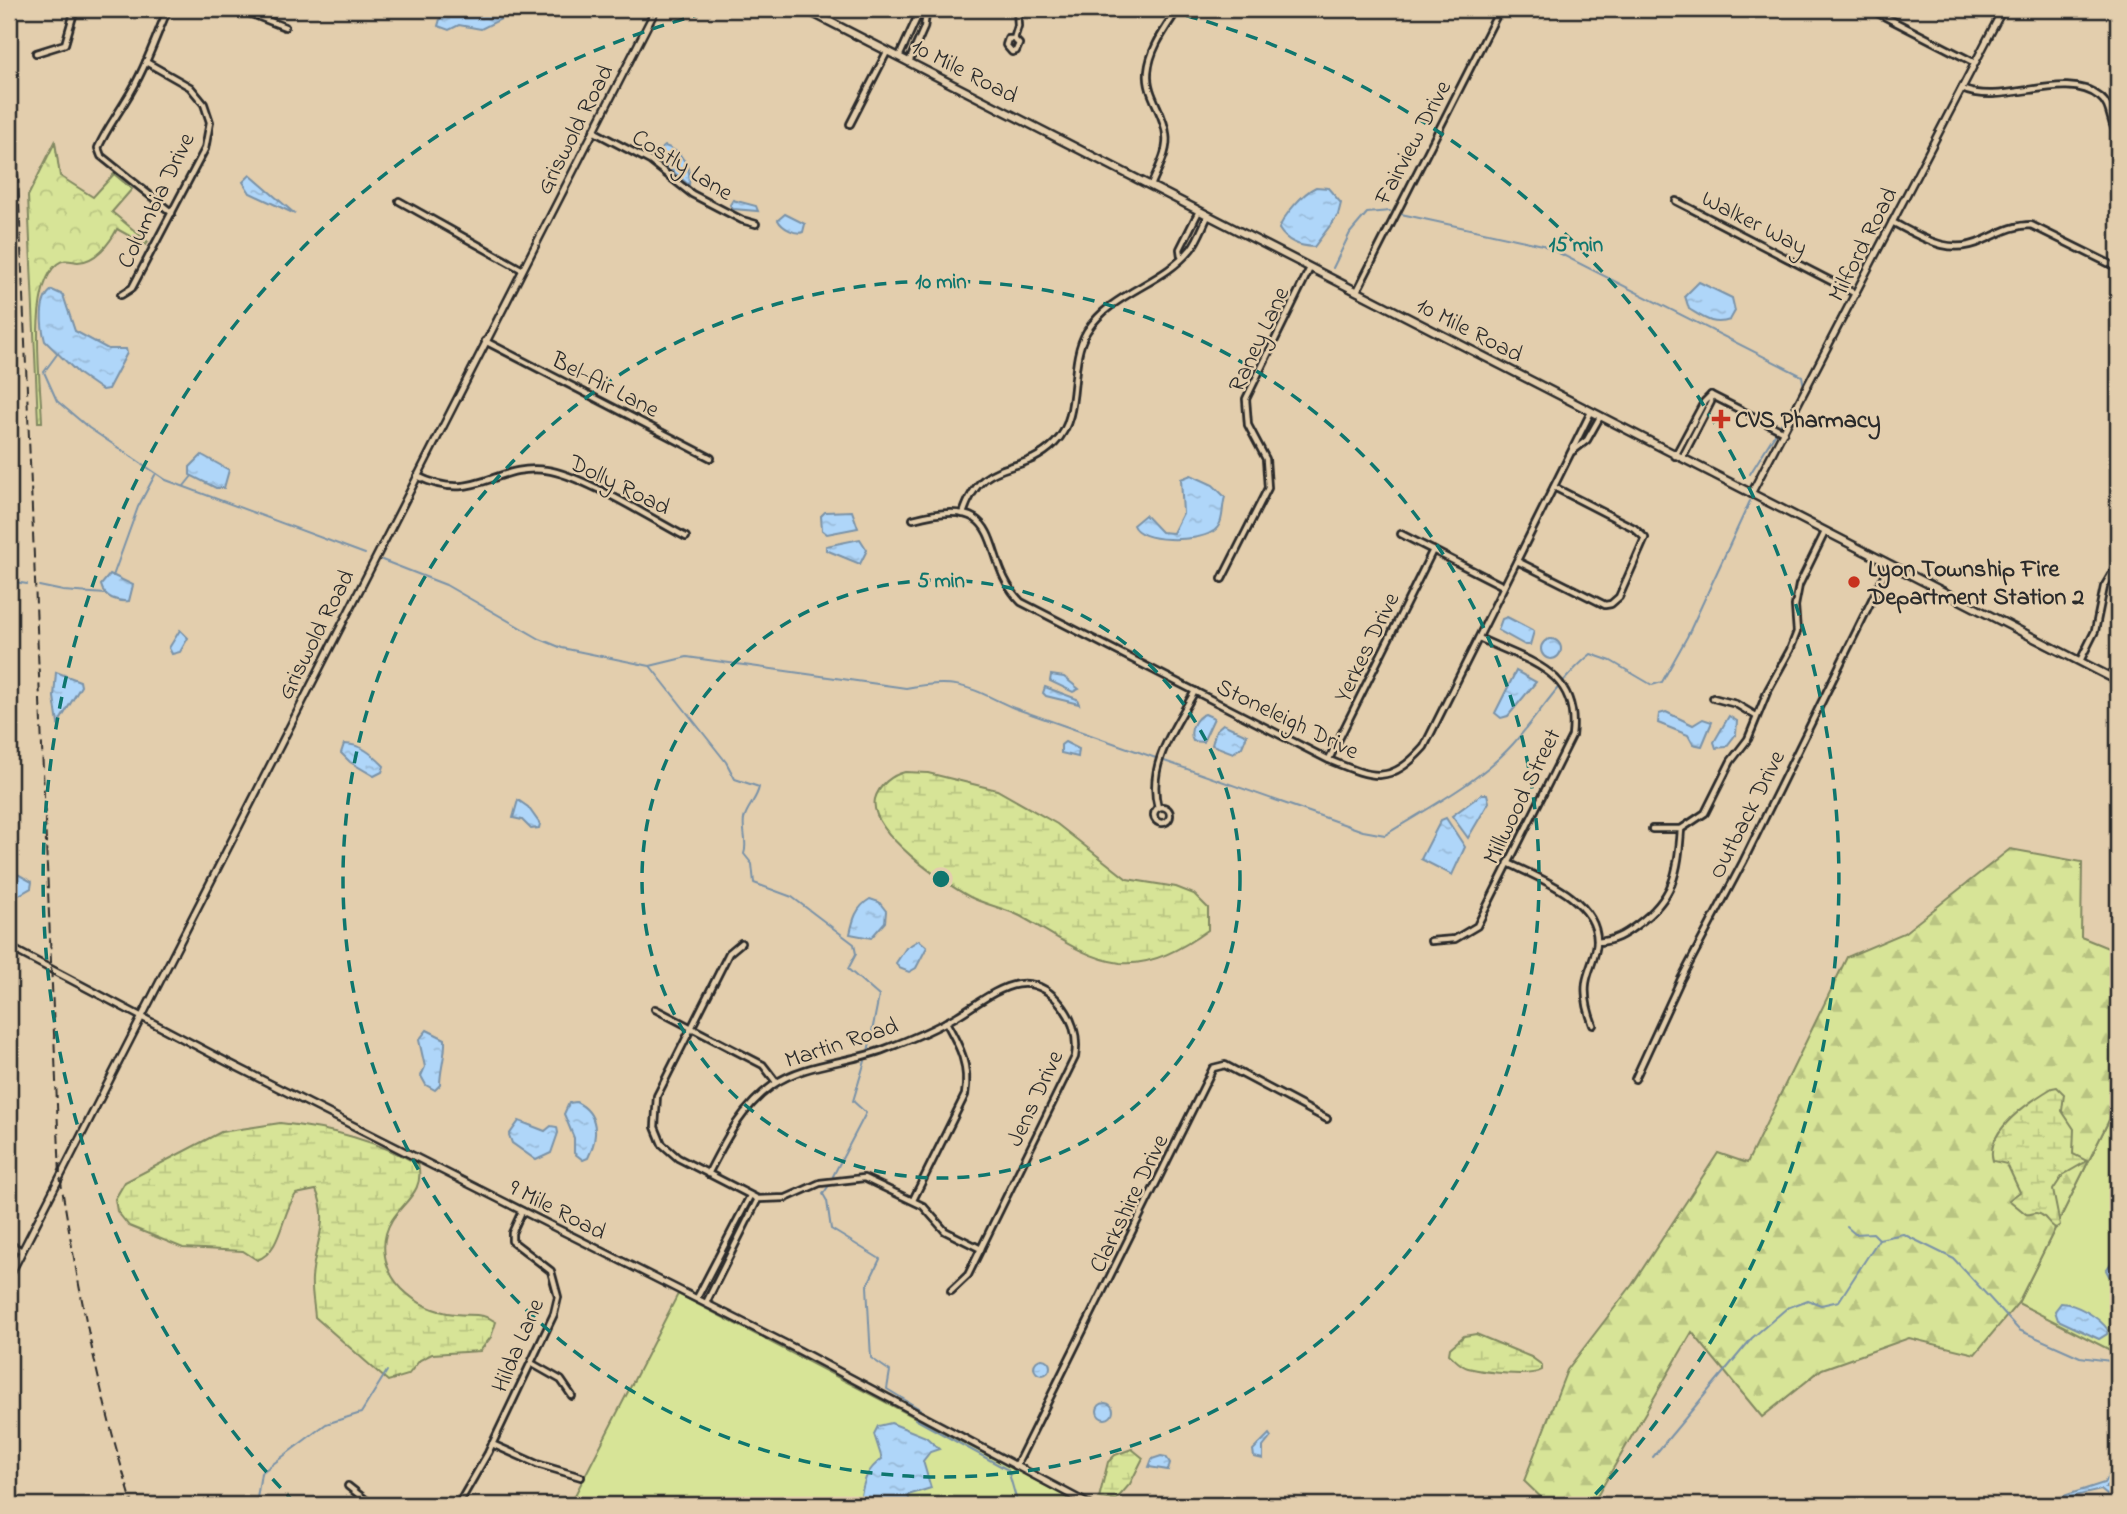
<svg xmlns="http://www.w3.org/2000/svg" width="2127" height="1514" viewBox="0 0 2127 1514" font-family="'Indie Flower',sans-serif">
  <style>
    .grass { fill: #d7e497; stroke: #818861; stroke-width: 2 }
    .forest { fill: url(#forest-firs); stroke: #818861; stroke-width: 2 }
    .wetland { fill: url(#wetland-marsh); stroke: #818861; stroke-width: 2 }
    .park { fill: url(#park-crowns); stroke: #818861; stroke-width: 2 }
    .water { fill: url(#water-ripples); stroke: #7a92a7; stroke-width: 2 }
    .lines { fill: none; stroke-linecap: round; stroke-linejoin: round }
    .stream { stroke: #7a92a7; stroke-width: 2 }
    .minor-casing { stroke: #2b2b2b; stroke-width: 10 }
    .tertiary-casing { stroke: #2b2b2b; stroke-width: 10 }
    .secondary-casing { stroke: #2b2b2b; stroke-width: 11 }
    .minor { stroke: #e3cead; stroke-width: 4.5 }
    .tertiary { stroke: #e3cead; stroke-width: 5 }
    .secondary { stroke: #e3cead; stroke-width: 6 }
    .rail { stroke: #2b2b2b; stroke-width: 2; stroke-dasharray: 10 5; stroke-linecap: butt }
    .ring { fill: none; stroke: #0f766e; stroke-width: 3.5; stroke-dasharray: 12 9 }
    .poi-dot { fill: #c8321e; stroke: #e3cead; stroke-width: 2.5 }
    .labels { text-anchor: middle; stroke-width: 5; stroke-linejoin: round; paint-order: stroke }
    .street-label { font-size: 24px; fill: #2b2b2b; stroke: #e3cead }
    .poi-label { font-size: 24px; font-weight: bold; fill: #2b2b2b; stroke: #e3cead; text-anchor: start }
    .centre { fill: #0f766e; stroke: #e3cead; stroke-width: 3.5 }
    .ring-label { font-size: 21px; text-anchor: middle; font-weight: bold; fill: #0f766e; stroke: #e3cead; stroke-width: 5; stroke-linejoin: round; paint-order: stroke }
  </style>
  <defs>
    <pattern id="forest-firs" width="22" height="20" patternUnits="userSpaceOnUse" patternTransform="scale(1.75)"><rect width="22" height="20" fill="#d7e497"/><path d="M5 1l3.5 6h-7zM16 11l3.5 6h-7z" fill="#b9c482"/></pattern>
    <pattern id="wetland-marsh" width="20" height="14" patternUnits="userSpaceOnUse" patternTransform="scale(1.75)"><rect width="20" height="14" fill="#d7e497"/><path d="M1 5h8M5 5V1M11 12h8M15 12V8" fill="none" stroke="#b9c482"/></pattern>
    <pattern id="park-crowns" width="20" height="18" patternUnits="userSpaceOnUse" patternTransform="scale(1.75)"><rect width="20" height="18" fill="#d7e497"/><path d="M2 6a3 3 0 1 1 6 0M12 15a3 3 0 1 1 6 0" fill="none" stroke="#b9c482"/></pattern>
    <pattern id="water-ripples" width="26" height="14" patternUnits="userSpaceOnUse" patternTransform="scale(1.75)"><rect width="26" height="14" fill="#afd6f9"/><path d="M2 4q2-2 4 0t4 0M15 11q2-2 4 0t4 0" fill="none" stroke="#97b8d6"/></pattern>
  </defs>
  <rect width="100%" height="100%" fill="#e3cead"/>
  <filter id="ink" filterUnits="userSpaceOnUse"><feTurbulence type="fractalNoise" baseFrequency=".0143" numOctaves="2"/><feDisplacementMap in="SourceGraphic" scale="14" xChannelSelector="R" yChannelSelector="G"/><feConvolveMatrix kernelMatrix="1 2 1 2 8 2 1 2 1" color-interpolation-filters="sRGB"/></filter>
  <g filter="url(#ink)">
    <g class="grass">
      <polygon points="2118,1102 2118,1354 2018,1303"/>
      <polygon points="678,1294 1083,1505 570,1505"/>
    </g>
    <polygon class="forest" points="2010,849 2082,862 2081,937 2118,952 2118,1102 2018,1303 1975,1354 1909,1338 1822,1369 1762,1417 1692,1332 1592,1505 1549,1505 1524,1481 1567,1370 1632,1285 1718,1153 1747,1163 1847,957 1904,933"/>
    <g class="wetland">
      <path d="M905,772L928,773L997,790L1057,824L1127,879L1176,887L1194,894L1208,908V930C1183,948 1152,966 1120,963C1083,958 1052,933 1020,916C1004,908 986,905 970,897C944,883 868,832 875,799C879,785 892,775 905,772Z"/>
      <path d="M2052,1088L2057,1087L2064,1094L2062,1111L2074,1129L2073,1154L2087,1161L2063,1175L2053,1190L2060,1225L2056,1228C2048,1225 2045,1213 2036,1213C2032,1213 2029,1215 2026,1214L2009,1200L2020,1192L2007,1164L1993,1161C1984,1131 2032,1100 2052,1088Z"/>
      <path d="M280,1123C329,1128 375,1140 418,1164C425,1191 405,1200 392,1220C378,1243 384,1271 402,1289C416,1303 435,1312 455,1314C472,1316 482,1312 496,1322L491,1337L480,1351L432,1354L420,1360L408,1375L388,1381L315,1317C314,1304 311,1290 312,1278C314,1244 331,1222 316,1190L296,1194C281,1214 282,1251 257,1260L243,1251L183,1248L129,1226L117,1211L115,1199L125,1182L221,1132Z"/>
      <path d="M1476,1334L1531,1357L1542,1365V1370C1530,1378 1484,1372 1468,1368C1460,1366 1455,1359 1449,1354L1450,1348L1464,1336Z"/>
      <polygon points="1132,1449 1143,1458 1130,1484 1116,1500 1099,1498 1108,1462 1115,1455"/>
    </g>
    <g class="park">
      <path d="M55,142L60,176L93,197L114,174L132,189L112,212L148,242L146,245L117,229C110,243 95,262 78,262C70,261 64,258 57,264C27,290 41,385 42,422H38L28,196Z"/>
      <polygon points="9,284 14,405 9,395"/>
    </g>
    <g class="water">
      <polygon points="443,9 521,9 481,29 459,25 449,30 438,26"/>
      <path d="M665,146C682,151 692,168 689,185L658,159L656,153Z"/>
      <polygon points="250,175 295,214 250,193 243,182"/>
      <path d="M1316,187L1328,188L1341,203L1338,215L1314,247C1299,246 1287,242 1279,229C1283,216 1303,193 1316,187Z"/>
      <polygon points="733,200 756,206 758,211 733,209 730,205"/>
      <path d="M785,214L805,224L803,232C796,235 782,228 778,220Z"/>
      <path d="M1699,282L1732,298L1735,311L1730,320C1713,326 1704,318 1689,309L1685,296Z"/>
      <path d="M52,290L63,295L75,331L108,349H126L127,353L108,389L102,390L79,374L45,341C41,326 38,299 52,290Z"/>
      <polygon points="202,455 229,470 224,488 216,488 190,475 190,467"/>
      <path d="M1191,475L1213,485L1225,497C1221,509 1225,525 1212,532C1196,542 1139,543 1133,525L1145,515L1161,532L1173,533L1183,513L1181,479Z"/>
      <polygon points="852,511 858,528 827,534 822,530 821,516 825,512"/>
      <polygon points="860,539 867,550 860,564 826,550 826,546"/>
      <path d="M110,574L133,585L129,601C118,602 104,598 101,585Z"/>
      <polygon points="1507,617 1534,631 1530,645 1525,645 1498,630 1502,619"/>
      <polygon points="180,630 188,638 180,652 172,654 169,648"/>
      <circle cx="1551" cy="649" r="10"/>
      <polygon points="1516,671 1536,682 1508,716 1501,718 1495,713"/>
      <polygon points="56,672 80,681 81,686 58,724 54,697"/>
      <polygon points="1051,675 1064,677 1079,689 1073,692 1050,681"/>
      <polygon points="1045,687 1077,699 1079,704 1046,696 1043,693"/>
      <polygon points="1666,712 1693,725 1703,719 1712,722 1702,746 1693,744 1688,735 1658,723 1659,714"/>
      <path d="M1205,714L1214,718L1203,742L1193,741C1188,731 1195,717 1205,714Z"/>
      <polygon points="1729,716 1737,721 1736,734 1726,747 1716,748 1714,742"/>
      <polygon points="1223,724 1247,735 1242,747 1233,753 1212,745 1216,730"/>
      <polygon points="1065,742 1079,749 1078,757 1061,753 1061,745"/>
      <path d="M344,744C361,744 372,754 384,766L382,772L374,776L350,762L341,753Z"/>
      <polygon points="1482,794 1487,794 1489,802 1468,838 1452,816"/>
      <polygon points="518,800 528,807 540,824 539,828 531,829 522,820 513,818"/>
      <polygon points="1446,818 1465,847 1452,875 1421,859 1441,820"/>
      <polygon points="9,856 12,871 32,882 31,888 12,899 9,898"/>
      <path d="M870,899L879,902L886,911L885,922L871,938L850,934C853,920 856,907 870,899Z"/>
      <polygon points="919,940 927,947 916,968 909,972 899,968 896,963 906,948"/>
      <path d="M427,1030L445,1039C446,1055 440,1069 440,1085L435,1090L426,1085L421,1076L425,1067L419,1040Z"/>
      <path d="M576,1102C599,1113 599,1136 588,1158L583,1160L574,1153V1138L564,1114L569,1103Z"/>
      <polygon points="519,1121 545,1131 551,1126 557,1127 558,1133 551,1153 536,1160 512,1143 509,1135"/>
      <polygon points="2118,1254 2118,1279 2109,1276 2106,1270"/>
      <path d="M2061,1303C2077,1304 2099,1317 2108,1330L2107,1334L2099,1339L2058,1320L2055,1311Z"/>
      <circle cx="1042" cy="1367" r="8"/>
      <circle cx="1105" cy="1411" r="8"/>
      <path d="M891,1423L926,1437L939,1449L930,1452L923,1461L931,1488L908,1495L911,1505H859C863,1486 864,1471 882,1459L874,1434L878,1426Z"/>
      <polygon points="1269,1434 1271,1437 1263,1447 1263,1459 1254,1457 1253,1450"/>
      <polygon points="1161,1456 1166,1457 1170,1463 1168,1470 1149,1467 1152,1459"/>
      <polygon points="2118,1461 2114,1477 2105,1488 2112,1489 2112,1493 2107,1495 2101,1490 2036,1505 2104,1483"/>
    </g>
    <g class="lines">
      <g class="stream">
        <polyline points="1401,214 1543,245 1802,376 1804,387 1750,474"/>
        <polyline points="1333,268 1350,233 1367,213 1390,211"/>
        <polyline points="58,353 44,372 57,401 89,428 166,480 365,554"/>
        <polyline points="9,354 17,373"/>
        <polyline points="184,486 192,476"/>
        <path d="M382,560L446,585L540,639L562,648L650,666L687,657L906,688C959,678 967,687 1014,708L1363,831L1385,835C1429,807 1478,783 1513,744C1540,714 1559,680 1591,654L1611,661L1652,685L1662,682L1687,637L1750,501"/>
        <polyline points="113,576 138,507 155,475"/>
        <polyline points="9,581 27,584"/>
        <polyline points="39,586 63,591 106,594"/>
        <path d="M651,667L726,762L735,779L759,787C757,799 747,807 744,819C742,831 748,843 744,854L752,864L754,883L792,897L854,944L856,954L848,969L879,996L868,1052"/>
        <polyline points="833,1176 866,1113 853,1101 865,1061"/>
        <polyline points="830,1184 823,1194 827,1201 831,1229 880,1259 867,1286 871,1358 890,1371 887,1389 920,1409"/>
        <polyline points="1847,1227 1855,1234 1873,1233 1879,1239"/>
        <polyline points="915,1419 1008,1470 1018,1505"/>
        <polyline points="1653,1457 1752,1338 1787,1308 1808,1300 1821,1305 1839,1301 1879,1239 1903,1234 1954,1259 2019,1330 2080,1357 2118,1362"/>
        <polyline points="256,1505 261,1473 326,1424 361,1413 387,1371"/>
      </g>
      <g class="minor-casing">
        <g id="minor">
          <path d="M168,9C155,39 144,72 126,100C116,117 106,130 98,148L101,156L172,213"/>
          <polyline points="239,9 285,27"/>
          <polyline points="1870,9 1975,63"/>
          <polyline points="1014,39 1019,44 1016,51 1012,52 1006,45 1008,39 1014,39 1018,26 1017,9"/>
          <polyline points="36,53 65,44 75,9"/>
          <polyline points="899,57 921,9"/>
          <polyline points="909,62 924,28 927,9"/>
          <path d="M1962,89C2002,107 2066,69 2100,97C2112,106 2109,123 2118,135"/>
          <polyline points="850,124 887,52"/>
          <polyline points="593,131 650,161 692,194 742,220 756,224"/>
          <path d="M1151,186C1157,170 1169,152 1166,134C1164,112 1146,95 1148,72C1150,48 1166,28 1178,9"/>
          <polyline points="399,201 521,269"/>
          <polyline points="1676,201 1856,294"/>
          <path d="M1892,222C1923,238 1950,257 1984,240C2000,233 2013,225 2031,225L2118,268"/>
          <polyline points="1181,256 1180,249 1199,211"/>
          <polyline points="1357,291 1500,9"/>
          <polyline points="121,295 132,288 205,149 210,122 204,104 190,87 146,62"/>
          <polyline points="485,341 711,458"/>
          <polyline points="1711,395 1784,432"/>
          <polyline points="9,404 9,409"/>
          <polyline points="1573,451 1587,440 1600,417"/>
          <polyline points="1675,456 1704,402 1711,395 1711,402 1682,458"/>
          <path d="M417,476C475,505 495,463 546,470C580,474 652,519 686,537"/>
          <path d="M963,514C983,453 1019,479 1055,443C1083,415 1067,364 1087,331C1112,292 1163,284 1191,249C1198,240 1203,226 1208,216"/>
          <path d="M913,519C1012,492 977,558 1021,602L1329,760C1373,778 1389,786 1424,747L1591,412"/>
          <polyline points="1401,534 1503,586"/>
          <polyline points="1517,561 1605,605 1611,604 1619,597 1645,538 1634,528 1554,487"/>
          <polyline points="1222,579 1268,488 1266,459 1248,425 1246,399 1310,268"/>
          <polyline points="2080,661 2095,631 2104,587 2118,563"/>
          <polyline points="1713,698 1736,704 1756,716"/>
          <polyline points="1329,759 1433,550"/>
          <circle cx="1162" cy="815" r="8"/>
          <path d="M1158,808C1146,764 1175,728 1195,691"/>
          <polyline points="1652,829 1681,829 1705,813 1731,761 1748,739 1768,690 1790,650 1797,632 1795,606 1799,585 1825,532"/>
          <path d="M1508,863C1539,878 1597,899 1597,941C1597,955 1588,969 1586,983C1584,998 1588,1012 1593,1025"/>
          <path d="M1431,941L1455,939L1477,926L1572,736C1580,670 1529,662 1479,638"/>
          <path d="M1597,942C1614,941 1624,935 1637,925C1674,898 1678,873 1681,829"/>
          <polyline points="741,943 729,953 657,1096 655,1127 662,1144 678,1158 758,1199 786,1198 820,1183 864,1178 923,1206 945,1231 981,1249"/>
          <polyline points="655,1009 763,1065 776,1082"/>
          <polyline points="1635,1079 1681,979 1743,862 1889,565"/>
          <path d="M708,1174C726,1139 741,1108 773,1085C804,1063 850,1063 885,1049C909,1040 935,1029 957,1016C992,995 1028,960 1063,1007C1074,1022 1078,1039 1075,1057L968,1275L951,1291"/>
          <path d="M913,1200L965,1095C970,1065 960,1047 946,1022"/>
          <polyline points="9,1244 22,1251"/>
          <polyline points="697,1298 750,1196"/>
          <polyline points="706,1303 758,1199"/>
          <polyline points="531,1363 561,1380 572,1396"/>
          <polyline points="492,1444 537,1464 581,1477"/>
          <polyline points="1016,1466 1213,1068 1225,1065 1327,1119"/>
          <polyline points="348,1486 372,1505"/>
          <polyline points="9,1503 15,1505"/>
          <polyline points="458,1505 488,1453 554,1314 558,1297 551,1271 512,1241 512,1233 522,1211"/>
        </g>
      </g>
      <g class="tertiary-casing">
        <g id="tertiary">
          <polyline points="1751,494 2003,9"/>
          <polyline points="9,947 227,1062 800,1351 1090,1505"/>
          <polyline points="9,1277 656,9"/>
        </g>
      </g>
      <g class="secondary-casing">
        <polyline id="secondary" points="805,9 2118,681"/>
      </g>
      <use href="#minor" class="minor"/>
      <use href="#tertiary" class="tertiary"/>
      <use href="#secondary" class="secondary"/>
      <path class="rail" d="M11,9L60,1176C78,1287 99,1398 133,1505"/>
    </g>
  </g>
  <g class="ring">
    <circle cx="941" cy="879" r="299"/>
    <circle cx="941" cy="879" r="598"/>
    <path d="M295 1503A898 898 0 0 1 716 10M1166 10A898 898 0 0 1 1587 1503"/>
  </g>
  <g class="poi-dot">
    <path d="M1717.5 408.5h7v7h7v7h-7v7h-7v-7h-7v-7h7z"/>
    <circle cx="1854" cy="582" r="7"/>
  </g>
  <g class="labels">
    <g class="street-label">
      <text transform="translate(965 70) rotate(27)" y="8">10 Mile Road</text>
      <text transform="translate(574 129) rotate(-63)" y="8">Griswold Road</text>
      <text transform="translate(1412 142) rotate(-62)" y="8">Fairview Drive</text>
      <text transform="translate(683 164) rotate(32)" y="8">Costly Lane</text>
      <text transform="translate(155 200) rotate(-64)" y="8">Columbia Drive</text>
      <text transform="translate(1755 222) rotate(27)" y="8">Walker Way</text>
      <text transform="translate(1862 244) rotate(-63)" y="8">Milford Road</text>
      <text transform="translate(1470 329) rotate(27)" y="8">10 Mile Road</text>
      <text transform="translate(1258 339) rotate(-65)" y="8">Raney Lane</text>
      <text transform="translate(606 384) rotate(27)" y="8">Bel-Air Lane</text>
      <text transform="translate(620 484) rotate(26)" y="8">Dolly Road</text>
      <text transform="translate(315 634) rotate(-63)" y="8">Griswold Road</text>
      <text transform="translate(1366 647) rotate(-64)" y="8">Yerkes Drive</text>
      <text transform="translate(1288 718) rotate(26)" y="8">Stoneleigh Drive</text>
      <text transform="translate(1521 796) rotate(-64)" y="8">Millwood Street</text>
      <text transform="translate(1746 814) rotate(-63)" y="8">Outback Drive</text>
      <text transform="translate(841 1042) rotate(-18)" y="8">Martin Road</text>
      <text transform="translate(1034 1098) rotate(-65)" y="8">Jens Drive</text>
      <text transform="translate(1128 1203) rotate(-64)" y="8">Clarkshire Drive</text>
      <text transform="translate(558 1209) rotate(27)" y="8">9 Mile Road</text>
      <text transform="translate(517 1345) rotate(-67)" y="8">Hilda Lane</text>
    </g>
    <g class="poi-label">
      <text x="1735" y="427">CVS Pharmacy</text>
      <text x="1868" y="576">Lyon Township Fire<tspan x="1868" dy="28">Department Station 2</tspan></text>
    </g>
  </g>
  <circle cx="941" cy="879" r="10" class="centre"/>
  <g class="ring-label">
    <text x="1576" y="251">15 min</text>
    <text x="941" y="288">10 min</text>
    <text x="941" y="587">5 min</text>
  </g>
  <rect width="2127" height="1514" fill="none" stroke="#e3cead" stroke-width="35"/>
  <rect x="18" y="18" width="2092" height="1479" fill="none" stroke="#2b2b2b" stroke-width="2.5" filter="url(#ink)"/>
</svg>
